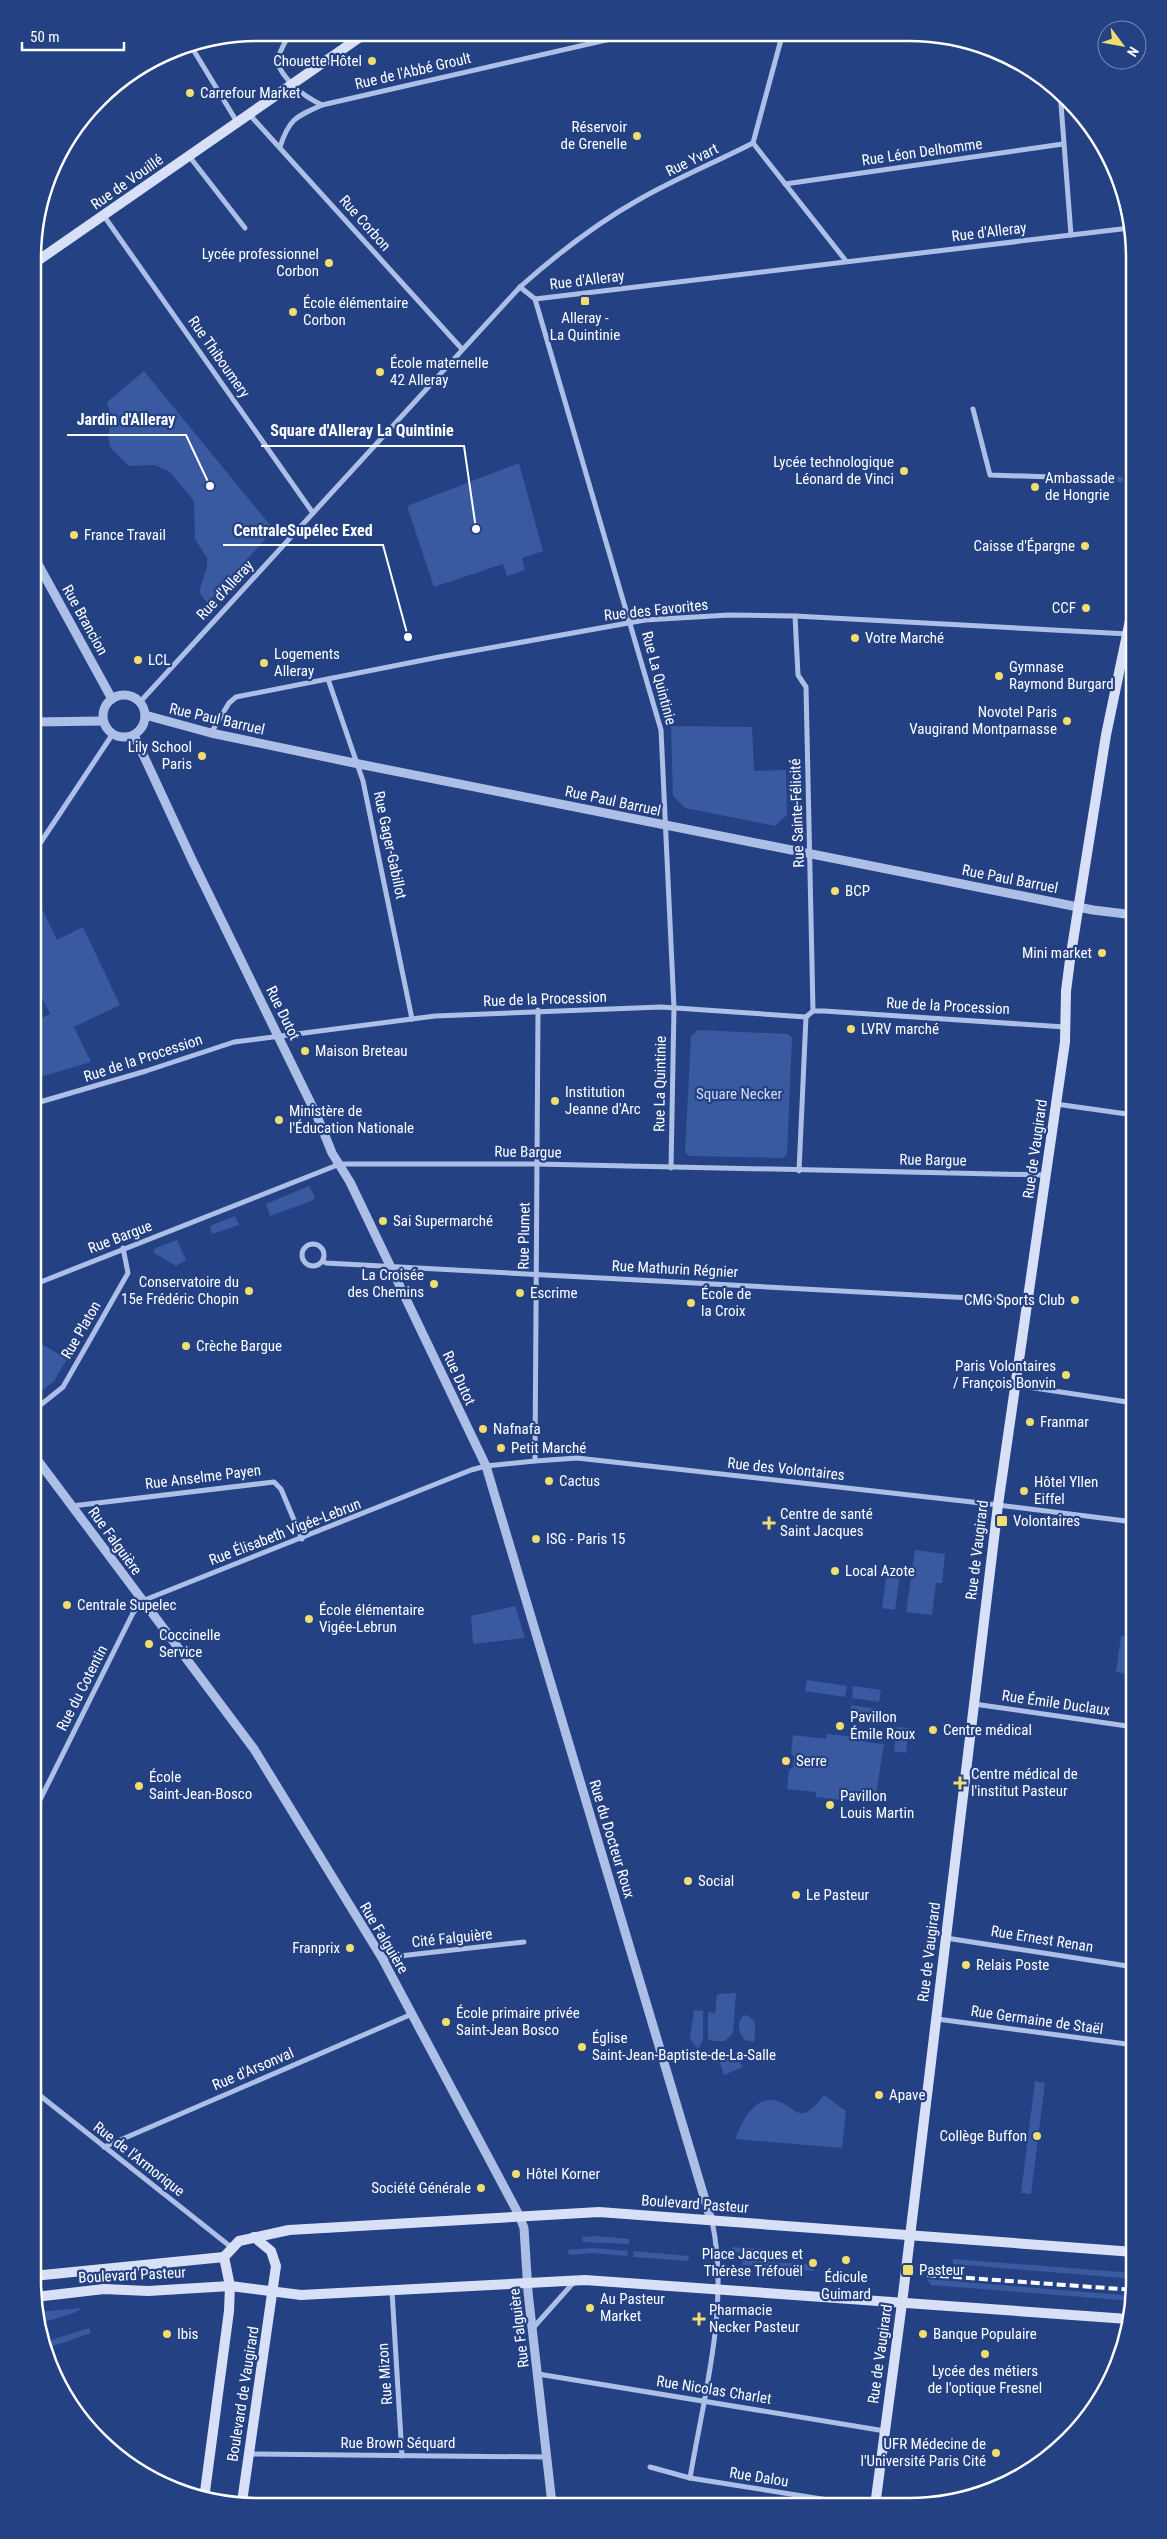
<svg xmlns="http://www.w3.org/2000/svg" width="1167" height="2539" viewBox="0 0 1167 2539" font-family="'Roboto Condensed',sans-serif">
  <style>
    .green { fill: #3959a0 }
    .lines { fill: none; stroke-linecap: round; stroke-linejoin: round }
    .minor-tunnel { stroke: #455e96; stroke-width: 5; stroke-dasharray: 5 2.5; stroke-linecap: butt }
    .minor { stroke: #adbfe7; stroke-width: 5 }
    .tertiary { stroke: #adbfe7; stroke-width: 9 }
    .secondary { stroke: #d7e0f6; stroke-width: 10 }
    .rail { stroke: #fff; stroke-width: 4; stroke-dasharray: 9 4; stroke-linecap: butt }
    .poi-dot { fill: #f2de70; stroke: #244183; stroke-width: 2 }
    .labels { text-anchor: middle; stroke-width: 4.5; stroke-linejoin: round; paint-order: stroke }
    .poi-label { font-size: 15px; fill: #fff; stroke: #244183; text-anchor: start }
    .street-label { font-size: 15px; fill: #fff; stroke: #244183 }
    .park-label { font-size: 15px; fill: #d0dcf6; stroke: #244183 }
    .rim { fill: none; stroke: #fff; stroke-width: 2.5 }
    .leader { fill: none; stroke: #fff; stroke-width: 2 }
    .callout-dot { fill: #fff; stroke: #244183; stroke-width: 2 }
    .callout-label { font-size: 16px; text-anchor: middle; font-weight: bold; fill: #fff; stroke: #244183; stroke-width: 4.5; stroke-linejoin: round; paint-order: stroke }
  </style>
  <rect width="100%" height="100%" fill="#244183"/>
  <g class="green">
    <polygon points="144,371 274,530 207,603 199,592 207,567 207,558 195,539 194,501 170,472 155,465 129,466 110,447 108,434 112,419 107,402"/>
    <polygon points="519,463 543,551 522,558 525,570 507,576 503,564 434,587 407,506"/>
    <polygon points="671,726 752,727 754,771 786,770 787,815 775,826 685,808 673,796"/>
    <polygon points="33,890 57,940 83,927 120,1005 74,1027 91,1062 40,1077 33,1064 33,1022 50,1014 33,980"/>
    <polygon points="698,1030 788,1034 792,1038 787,1154 783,1158 689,1156 685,1152 691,1036"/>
    <polygon points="309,1186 315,1197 314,1200 270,1216 266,1204"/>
    <polygon points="235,1216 239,1225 212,1234 210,1226"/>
    <polygon points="177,1240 186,1260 176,1266 154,1253 155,1248"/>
    <polygon points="33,1339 67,1359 54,1381 36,1395 33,1395"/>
    <polygon points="915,1550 945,1554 942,1583 936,1583 932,1615 906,1612"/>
    <polygon points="887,1572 900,1574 895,1610 882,1608"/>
    <polygon points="515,1606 525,1638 473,1644 471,1616"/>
    <polygon points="1121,1636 1134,1638 1134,1675 1116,1672"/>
    <polygon points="807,1680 847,1686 845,1697 805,1691"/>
    <polygon points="853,1686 881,1690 879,1702 852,1698"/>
    <polygon points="851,1705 877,1709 881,1714 888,1715 887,1717 870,1715 869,1719 850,1717"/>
    <polygon points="897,1727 909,1728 906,1753 894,1751"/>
    <polygon points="827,1734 866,1738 865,1742 884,1744 875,1801 858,1800 857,1802 816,1797 816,1792 787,1789 789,1770 793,1767 794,1757 791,1753 793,1735 826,1739"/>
    <polygon points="736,1993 733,2033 725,2041 712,2041 708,2039 708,2012 715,2013 717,1994"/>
    <polygon points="694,2010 703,2011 703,2040 698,2049 690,2039"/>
    <path d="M745,2015C759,2019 755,2030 754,2042L745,2040C738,2033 736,2020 745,2015Z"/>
    <polygon points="722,2052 732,2053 743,2067 724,2075 720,2063"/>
    <polygon points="1035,2081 1045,2083 1031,2194 1021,2193"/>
    <path d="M824,2095L846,2111L842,2148L736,2139C739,2125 754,2098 771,2100C795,2101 797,2132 824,2095Z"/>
    <polygon points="597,2236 629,2239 629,2244 583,2242 582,2237"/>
    <polygon points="732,2247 786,2251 786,2256 732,2252"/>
    <polygon points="593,2248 628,2251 627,2256 593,2253 569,2255 568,2250"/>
    <polygon points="634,2251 689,2256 688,2261 633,2257"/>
    <polygon points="953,2259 1134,2273 1134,2279 953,2264"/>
    <polygon points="743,2260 814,2265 814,2271 742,2265"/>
    <polygon points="927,2279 1134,2296 1133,2301 931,2285"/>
    <polygon points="82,2308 74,2313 38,2324 37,2312"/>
    <polygon points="89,2328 91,2333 45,2349 42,2343"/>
  </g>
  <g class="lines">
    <polyline class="minor-tunnel" points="1110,479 1134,480"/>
    <g class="minor">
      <path d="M293,33L285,42L276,61C285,81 303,96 322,105L628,35"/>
      <polyline points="191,46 237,122"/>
      <polyline points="1060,91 1071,235"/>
      <polyline points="249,114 462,349"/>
      <polyline points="753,143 846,261"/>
      <polyline points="753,143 782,36"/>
      <path d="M280,147C289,119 295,117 322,105"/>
      <polyline points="189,156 245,228"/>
      <polyline points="785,184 1063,144"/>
      <polyline points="104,216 313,513"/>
      <polyline points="520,287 535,299 1130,228"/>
      <polyline points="535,299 661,730 674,1008 671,1168"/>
      <polyline points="973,409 990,475 1110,479"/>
      <polyline points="795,616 798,675 806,687 813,1011"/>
      <polyline points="328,679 363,781 412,1019"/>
      <path d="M140,702L520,287C557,254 597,223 640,199C677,178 716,162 753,143"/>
      <polyline points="211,733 229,703 236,697 439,657 645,620 729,615 795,616 1128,634"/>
      <polyline points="33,854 112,735"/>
      <polyline points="33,1104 146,1071 234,1042 435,1016 661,1007 806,1017 813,1011 824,1011 1065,1027"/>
      <polyline points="1056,1104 1134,1115"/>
      <polyline points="799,1171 806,1017"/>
      <circle cx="313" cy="1255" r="11"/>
      <polyline points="323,1261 326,1263 1026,1301"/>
      <polyline points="33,1285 340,1164 537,1164 1046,1175"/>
      <polyline points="1014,1385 1134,1403"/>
      <polyline points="33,1411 63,1387 128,1273 123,1248"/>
      <polyline points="535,1461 538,1010"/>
      <polyline points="72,1506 274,1482 281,1489 302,1539"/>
      <polyline points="974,1704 1134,1727"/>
      <polyline points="33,1814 133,1613 142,1601 471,1470 486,1466 535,1461 577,1458 981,1503 1134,1522"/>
      <polyline points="946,1938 1134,1967"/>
      <polyline points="382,1958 524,1942"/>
      <polyline points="937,2019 1134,2045"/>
      <polyline points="33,2090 231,2247"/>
      <polyline points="104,2147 412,2014"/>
      <polyline points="392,2291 402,2456"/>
      <polyline points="533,2328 574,2282"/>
      <polyline points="538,2374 885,2431"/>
      <polyline points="249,2454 547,2457"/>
      <polyline points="650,2467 690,2478 866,2506"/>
      <path d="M690,2478C704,2395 730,2304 712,2221"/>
    </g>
    <g class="tertiary">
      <polyline points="33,555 112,699"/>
      <circle cx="124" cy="716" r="21"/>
      <polyline points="145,715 211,733 359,764 1093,910 1134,915"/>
      <polyline points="33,722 103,721"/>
      <polyline points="134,735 193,862 317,1116 332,1153 350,1182 486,1466 711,2220"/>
      <polyline points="33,1454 254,1749 382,1958 519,2215 524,2228 528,2292 552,2504"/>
    </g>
    <g class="secondary">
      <polyline points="33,264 366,33"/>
      <polyline points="33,2276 224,2257"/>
      <polyline points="35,2297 104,2289 148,2291 230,2286 301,2295 585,2280 1128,2319"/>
      <polyline points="204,2499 229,2311 230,2286 224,2257 239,2241 289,2230 599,2212 1134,2252"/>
      <polyline points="242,2502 276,2266 271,2251 254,2237"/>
      <polyline points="875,2506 902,2303 998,1505 1065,1042 1066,991 1070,960 1106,735 1134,601"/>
    </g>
    <polyline class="rail" points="927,2275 1134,2290"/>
  </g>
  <g class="poi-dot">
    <circle cx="372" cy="61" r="5"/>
    <circle cx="190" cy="93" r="5"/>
    <circle cx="637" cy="136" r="5"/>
    <circle cx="329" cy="263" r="5"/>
    <rect x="580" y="296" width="10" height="10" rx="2.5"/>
    <circle cx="293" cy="312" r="5"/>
    <circle cx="380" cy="372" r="5"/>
    <circle cx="904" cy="471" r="5"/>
    <circle cx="1035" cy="487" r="5"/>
    <circle cx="74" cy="535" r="5"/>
    <circle cx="1085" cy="546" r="5"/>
    <circle cx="1086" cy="608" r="5"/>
    <circle cx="855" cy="638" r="5"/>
    <circle cx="138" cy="660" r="5"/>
    <circle cx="264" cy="663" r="5"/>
    <circle cx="999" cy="676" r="5"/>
    <circle cx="1067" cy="721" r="5"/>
    <circle cx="202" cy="756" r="5"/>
    <circle cx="835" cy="891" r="5"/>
    <circle cx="1102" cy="953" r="5"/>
    <circle cx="851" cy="1029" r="5"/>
    <circle cx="305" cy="1051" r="5"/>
    <circle cx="555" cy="1101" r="5"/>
    <circle cx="279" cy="1120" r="5"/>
    <circle cx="383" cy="1221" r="5"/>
    <circle cx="434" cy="1284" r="5"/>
    <circle cx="249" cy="1291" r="5"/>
    <circle cx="520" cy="1293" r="5"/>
    <circle cx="1075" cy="1300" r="5"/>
    <circle cx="691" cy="1303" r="5"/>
    <circle cx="186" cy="1346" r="5"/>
    <circle cx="1066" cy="1375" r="5"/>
    <circle cx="1030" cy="1422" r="5"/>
    <circle cx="483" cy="1429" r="5"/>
    <circle cx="501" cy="1448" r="5"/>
    <circle cx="549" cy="1481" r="5"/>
    <circle cx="1024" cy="1491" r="5"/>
    <rect x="996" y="1515" width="12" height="12" rx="2.5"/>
    <path d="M766.5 1515.5h5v5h5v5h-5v5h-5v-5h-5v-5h5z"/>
    <circle cx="536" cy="1539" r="5"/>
    <circle cx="835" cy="1571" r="5"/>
    <circle cx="67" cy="1605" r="5"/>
    <circle cx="309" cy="1619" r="5"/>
    <circle cx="149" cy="1644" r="5"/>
    <circle cx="840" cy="1726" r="5"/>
    <circle cx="933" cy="1730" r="5"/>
    <circle cx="786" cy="1761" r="5"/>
    <path d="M957.5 1775.5h5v5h5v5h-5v5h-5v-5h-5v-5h5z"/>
    <circle cx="139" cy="1786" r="5"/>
    <circle cx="830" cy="1805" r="5"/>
    <circle cx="688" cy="1881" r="5"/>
    <circle cx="796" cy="1895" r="5"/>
    <circle cx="350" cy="1948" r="5"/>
    <circle cx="966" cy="1965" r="5"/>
    <circle cx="446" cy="2022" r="5"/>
    <circle cx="582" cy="2047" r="5"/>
    <circle cx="879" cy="2095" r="5"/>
    <circle cx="1037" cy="2136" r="5"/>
    <circle cx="516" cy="2174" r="5"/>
    <circle cx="481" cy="2188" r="5"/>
    <circle cx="846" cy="2260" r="5"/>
    <circle cx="813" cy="2263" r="5"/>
    <rect x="902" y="2264" width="12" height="12" rx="2.5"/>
    <circle cx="590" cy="2308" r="5"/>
    <path d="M696.5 2311.5h5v5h5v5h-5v5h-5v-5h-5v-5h5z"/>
    <circle cx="167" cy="2334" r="5"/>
    <circle cx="923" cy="2334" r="5"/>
    <circle cx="985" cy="2354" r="5"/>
    <circle cx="996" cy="2453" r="5"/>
  </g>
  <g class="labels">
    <g class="poi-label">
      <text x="362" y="66" text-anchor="end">Chouette Hôtel</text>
      <text x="200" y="98">Carrefour Market</text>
      <text x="627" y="132" text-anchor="end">Réservoir<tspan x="627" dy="17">de Grenelle</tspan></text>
      <text x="319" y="259" text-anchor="end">Lycée professionnel<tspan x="319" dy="17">Corbon</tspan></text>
      <text x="303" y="308">École élémentaire<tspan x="303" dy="17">Corbon</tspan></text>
      <text x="585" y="323" text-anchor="middle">Alleray -<tspan x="585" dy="17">La Quintinie</tspan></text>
      <text x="390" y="368">École maternelle<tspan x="390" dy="17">42 Alleray</tspan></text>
      <text x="894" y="467" text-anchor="end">Lycée technologique<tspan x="894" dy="17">Léonard de Vinci</tspan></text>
      <text x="1045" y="483">Ambassade<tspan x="1045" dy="17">de Hongrie</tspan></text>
      <text x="84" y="540">France Travail</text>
      <text x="1075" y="551" text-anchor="end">Caisse d'Épargne</text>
      <text x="1076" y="613" text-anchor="end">CCF</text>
      <text x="865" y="643">Votre Marché</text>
      <text x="274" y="659">Logements<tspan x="274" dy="17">Alleray</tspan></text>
      <text x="148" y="665">LCL</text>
      <text x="1009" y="672">Gymnase<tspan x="1009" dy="17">Raymond Burgard</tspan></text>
      <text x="1057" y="717" text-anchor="end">Novotel Paris<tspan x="1057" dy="17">Vaugirand Montparnasse</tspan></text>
      <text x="192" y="752" text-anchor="end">Lily School<tspan x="192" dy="17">Paris</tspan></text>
      <text x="845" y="896">BCP</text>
      <text x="1092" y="958" text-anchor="end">Mini market</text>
      <text x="861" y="1034">LVRV marché</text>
      <text x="315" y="1056">Maison Breteau</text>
      <text x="565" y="1097">Institution<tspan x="565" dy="17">Jeanne d'Arc</tspan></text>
      <text x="289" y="1116">Ministère de<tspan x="289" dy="17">l'Éducation Nationale</tspan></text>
      <text x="393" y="1226">Sai Supermarché</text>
      <text x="424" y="1280" text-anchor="end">La Croisée<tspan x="424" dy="17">des Chemins</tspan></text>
      <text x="239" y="1287" text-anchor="end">Conservatoire du<tspan x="239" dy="17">15e Frédéric Chopin</tspan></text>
      <text x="530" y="1298">Escrime</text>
      <text x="701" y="1299">École de<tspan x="701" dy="17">la Croix</tspan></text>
      <text x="1065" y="1305" text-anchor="end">CMG Sports Club</text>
      <text x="196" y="1351">Crèche Bargue</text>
      <text x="1056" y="1371" text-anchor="end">Paris Volontaires<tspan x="1056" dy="17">/ François Bonvin</tspan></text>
      <text x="1040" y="1427">Franmar</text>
      <text x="493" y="1434">Nafnafa</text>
      <text x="511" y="1453">Petit Marché</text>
      <text x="559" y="1486">Cactus</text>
      <text x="1034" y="1487">Hôtel Yllen<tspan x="1034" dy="17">Eiffel</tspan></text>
      <text x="780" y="1519">Centre de santé<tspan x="780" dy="17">Saint Jacques</tspan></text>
      <text x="1013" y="1526">Volontaires</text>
      <text x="546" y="1544">ISG - Paris 15</text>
      <text x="845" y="1576">Local Azote</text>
      <text x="77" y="1610">Centrale Supelec</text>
      <text x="319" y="1615">École élémentaire<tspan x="319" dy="17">Vigée-Lebrun</tspan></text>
      <text x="159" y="1640">Coccinelle<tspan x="159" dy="17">Service</tspan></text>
      <text x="850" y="1722">Pavillon<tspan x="850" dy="17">Émile Roux</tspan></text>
      <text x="943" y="1735">Centre médical</text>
      <text x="796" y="1766">Serre</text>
      <text x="971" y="1779">Centre médical de<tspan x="971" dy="17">l'institut Pasteur</tspan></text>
      <text x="149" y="1782">École<tspan x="149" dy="17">Saint-Jean-Bosco</tspan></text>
      <text x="840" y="1801">Pavillon<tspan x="840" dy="17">Louis Martin</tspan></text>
      <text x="698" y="1886">Social</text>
      <text x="806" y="1900">Le Pasteur</text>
      <text x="340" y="1953" text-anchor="end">Franprix</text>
      <text x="976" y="1970">Relais Poste</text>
      <text x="456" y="2018">École primaire privée<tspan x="456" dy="17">Saint-Jean Bosco</tspan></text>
      <text x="592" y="2043">Église<tspan x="592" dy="17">Saint-Jean-Baptiste-de-La-Salle</tspan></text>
      <text x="889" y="2100">Apave</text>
      <text x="1027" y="2141" text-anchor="end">Collège Buffon</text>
      <text x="526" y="2179">Hôtel Korner</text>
      <text x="471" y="2193" text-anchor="end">Société Générale</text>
      <text x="803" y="2259" text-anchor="end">Place Jacques et<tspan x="803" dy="17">Thérèse Tréfouël</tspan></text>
      <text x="919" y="2275">Pasteur</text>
      <text x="846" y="2282" text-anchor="middle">Édicule<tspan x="846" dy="17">Guimard</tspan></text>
      <text x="600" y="2304">Au Pasteur<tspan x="600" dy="17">Market</tspan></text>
      <text x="709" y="2315">Pharmacie<tspan x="709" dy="17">Necker Pasteur</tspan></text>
      <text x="177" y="2339">Ibis</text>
      <text x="933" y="2339">Banque Populaire</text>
      <text x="985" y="2376" text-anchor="middle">Lycée des métiers<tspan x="985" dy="17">de l'optique Fresnel</tspan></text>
      <text x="986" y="2449" text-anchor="end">UFR Médecine de<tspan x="986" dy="17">l'Université Paris Cité</tspan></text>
    </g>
    <g class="street-label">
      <text transform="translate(413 71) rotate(-13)" y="5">Rue de l'Abbé Groult</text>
      <text transform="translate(922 152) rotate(-8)" y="5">Rue Léon Delhomme</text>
      <text transform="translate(692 160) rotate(-26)" y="5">Rue Yvart</text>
      <text transform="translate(127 182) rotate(-35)" y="5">Rue de Vouillé</text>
      <text transform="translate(365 223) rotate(48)" y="5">Rue Corbon</text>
      <text transform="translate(989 232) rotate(-7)" y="5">Rue d'Alleray</text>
      <text transform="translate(587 280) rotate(-7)" y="5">Rue d'Alleray</text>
      <text transform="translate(219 357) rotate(55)" y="5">Rue Thiboumery</text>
      <text transform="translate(225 590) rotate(-47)" y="5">Rue d'Alleray</text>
      <text transform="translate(656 610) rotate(-6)" y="5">Rue des Favorites</text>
      <text transform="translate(85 620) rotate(61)" y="5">Rue Brancion</text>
      <text transform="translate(659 678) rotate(75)" y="5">Rue La Quintinie</text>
      <text transform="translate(217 719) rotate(13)" y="5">Rue Paul Barruel</text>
      <text transform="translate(613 801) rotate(12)" y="5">Rue Paul Barruel</text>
      <text transform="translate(797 813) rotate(-92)" y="5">Rue Sainte-Félicité</text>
      <text transform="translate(390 845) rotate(78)" y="5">Rue Gager-Gabillot</text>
      <text transform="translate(1010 879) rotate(11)" y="5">Rue Paul Barruel</text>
      <text transform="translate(545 999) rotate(-2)" y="5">Rue de la Procession</text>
      <text transform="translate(948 1006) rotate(3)" y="5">Rue de la Procession</text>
      <text transform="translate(283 1013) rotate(64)" y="5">Rue Dutot</text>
      <text transform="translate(143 1058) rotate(-18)" y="5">Rue de la Procession</text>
      <text transform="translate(660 1084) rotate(-89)" y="5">Rue La Quintinie</text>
      <text transform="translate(1035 1149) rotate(-82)" y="5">Rue de Vaugirard</text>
      <text transform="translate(528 1152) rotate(1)" y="5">Rue Bargue</text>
      <text transform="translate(933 1160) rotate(1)" y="5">Rue Bargue</text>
      <text transform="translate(524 1236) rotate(-89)" y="5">Rue Plumet</text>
      <text transform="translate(120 1237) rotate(-21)" y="5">Rue Bargue</text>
      <text transform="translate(675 1269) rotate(3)" y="5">Rue Mathurin Régnier</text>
      <text transform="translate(81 1330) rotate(-60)" y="5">Rue Platon</text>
      <text transform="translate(459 1378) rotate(65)" y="5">Rue Dutot</text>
      <text transform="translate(786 1469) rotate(6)" y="5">Rue des Volontaires</text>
      <text transform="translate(203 1477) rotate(-7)" y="5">Rue Anselme Payen</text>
      <text transform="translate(285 1532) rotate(-21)" y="5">Rue Élisabeth Vigée-Lebrun</text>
      <text transform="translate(115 1541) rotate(54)" y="5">Rue Falguière</text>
      <text transform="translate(977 1550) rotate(-83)" y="5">Rue de Vaugirard</text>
      <text transform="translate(82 1688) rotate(-63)" y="5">Rue du Cotentin</text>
      <text transform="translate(1056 1703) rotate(8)" y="5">Rue Émile Duclaux</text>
      <text transform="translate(612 1839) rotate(73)" y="5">Rue du Docteur Roux</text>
      <text transform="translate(384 1938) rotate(59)" y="5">Rue Falguière</text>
      <text transform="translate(452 1938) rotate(-6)" y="5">Cité Falguière</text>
      <text transform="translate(1042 1939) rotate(9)" y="5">Rue Ernest Renan</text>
      <text transform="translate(929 1952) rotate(-83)" y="5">Rue de Vaugirard</text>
      <text transform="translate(1037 2020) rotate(8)" y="5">Rue Germaine de Staël</text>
      <text transform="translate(253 2069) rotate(-23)" y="5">Rue d'Arsonval</text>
      <text transform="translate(139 2159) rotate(38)" y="5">Rue de l'Armorique</text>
      <text transform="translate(695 2204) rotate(4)" y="5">Boulevard Pasteur</text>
      <text transform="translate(132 2275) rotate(-3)" y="5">Boulevard Pasteur</text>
      <text transform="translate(519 2328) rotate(-97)" y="5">Rue Falguière</text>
      <text transform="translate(880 2354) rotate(-82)" y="5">Rue de Vaugirard</text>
      <text transform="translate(385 2374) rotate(-94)" y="5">Rue Mizon</text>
      <text transform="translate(714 2390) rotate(9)" y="5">Rue Nicolas Charlet</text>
      <text transform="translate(243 2394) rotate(-81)" y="5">Boulevard de Vaugirard</text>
      <text x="398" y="2448">Rue Brown Séquard</text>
      <text transform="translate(759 2477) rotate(9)" y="5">Rue Dalou</text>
    </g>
    <g class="park-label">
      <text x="739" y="1099">Square Necker</text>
    </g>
  </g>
  <path d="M0 0H1167V2539H0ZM258 41H909A217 217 0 0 1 1126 258V2281A217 217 0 0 1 909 2498H258A217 217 0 0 1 41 2281V258A217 217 0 0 1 258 41Z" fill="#244183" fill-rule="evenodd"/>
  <path class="rim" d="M258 41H909A217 217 0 0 1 1126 258V2281A217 217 0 0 1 909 2498H258A217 217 0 0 1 41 2281V258A217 217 0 0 1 258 41Z"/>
  <path class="leader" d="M210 486L186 435H67M476 529L464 446H261M408 637L383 545H223"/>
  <g class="callout-dot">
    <circle cx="210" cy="486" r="5"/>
    <circle cx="476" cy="529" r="5"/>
    <circle cx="408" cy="637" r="5"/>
  </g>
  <g class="callout-label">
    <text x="126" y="425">Jardin d'Alleray</text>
    <text x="362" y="436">Square d'Alleray La Quintinie</text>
    <text x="303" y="536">CentraleSupélec Exed</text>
  </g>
  <g transform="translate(1122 45) rotate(122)"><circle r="24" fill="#244183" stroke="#7c8db5"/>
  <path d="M0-4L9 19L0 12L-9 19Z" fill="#f2de70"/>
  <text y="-8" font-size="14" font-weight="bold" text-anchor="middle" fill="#ffffff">N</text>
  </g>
  <path d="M22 42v8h102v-8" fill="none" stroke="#ffffff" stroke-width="2.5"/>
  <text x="30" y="42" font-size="15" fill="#ffffff" stroke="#244183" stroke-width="4" paint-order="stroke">50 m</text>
</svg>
